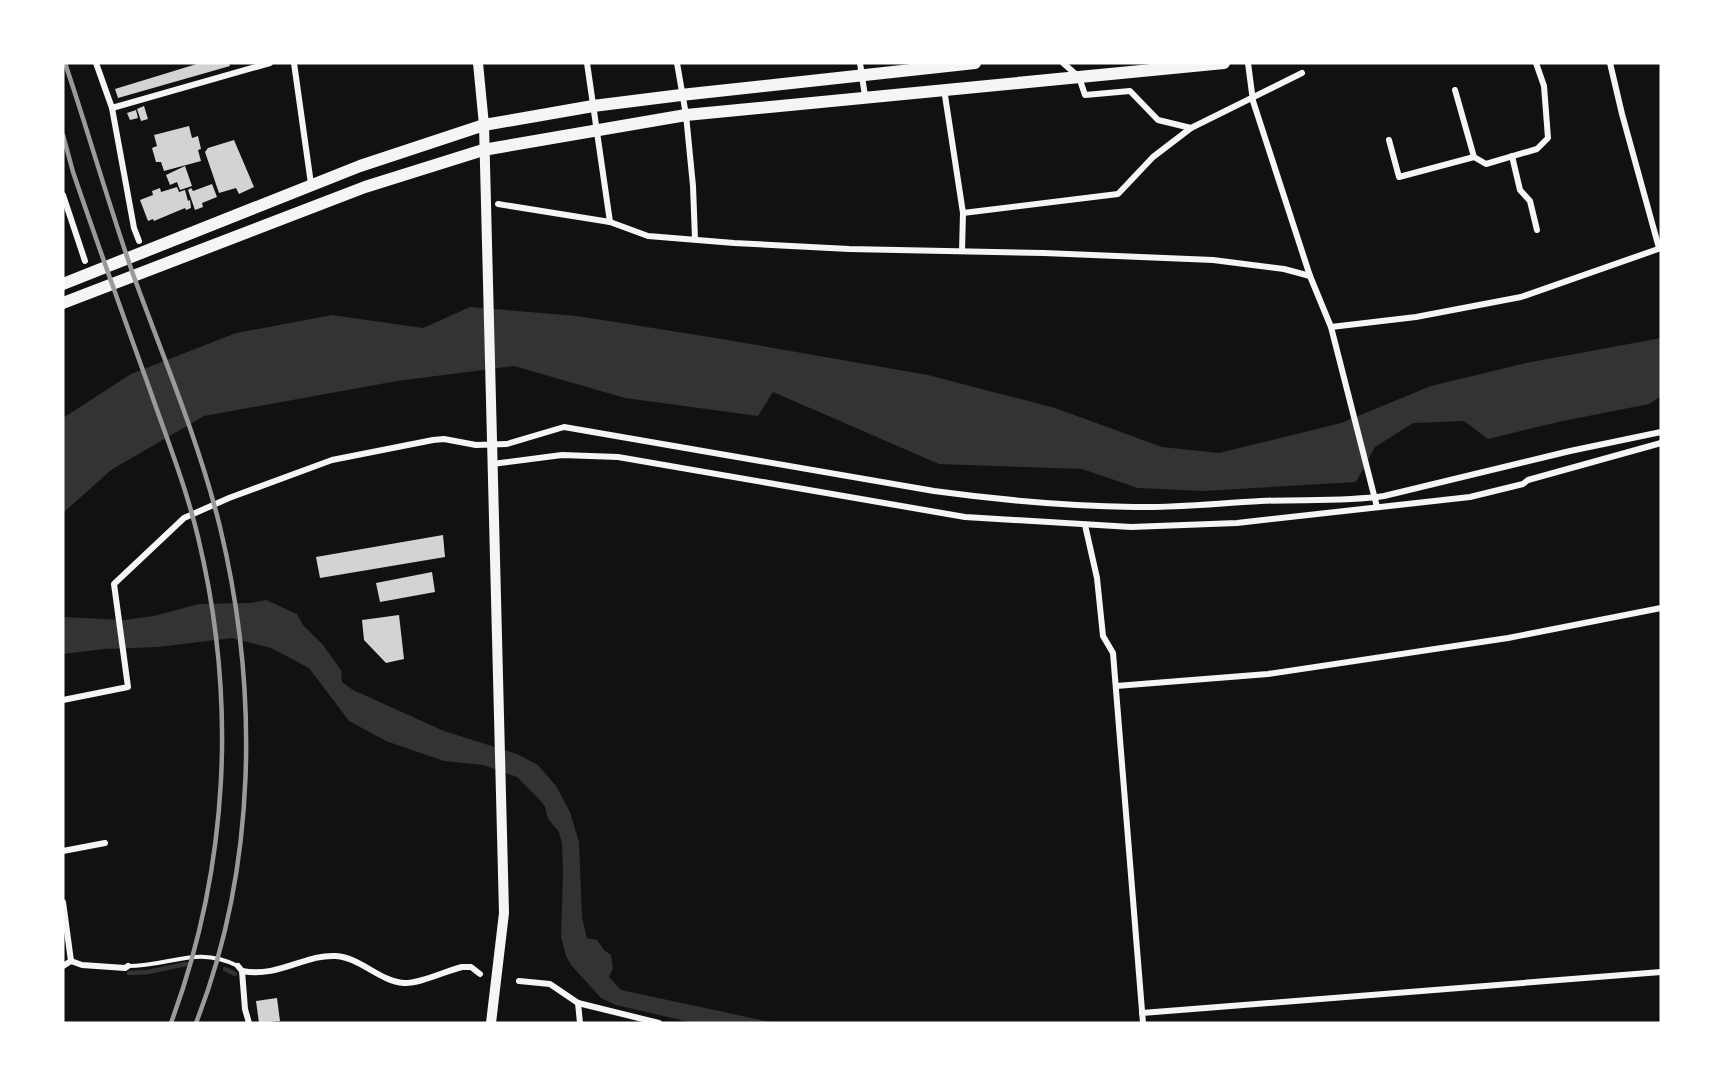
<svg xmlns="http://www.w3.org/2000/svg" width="1724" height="1086" viewBox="0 0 1724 1086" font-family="Montserrat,sans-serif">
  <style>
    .water { fill: #333 }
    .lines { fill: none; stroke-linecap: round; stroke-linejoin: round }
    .stream { stroke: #333; stroke-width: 4.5 }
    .building { fill: #d3d3d3 }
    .service { stroke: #f5f5f5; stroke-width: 4 }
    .minor { stroke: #f5f5f5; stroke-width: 6 }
    .secondary { stroke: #f5f5f5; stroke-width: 10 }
    .primary { stroke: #f5f5f5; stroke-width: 12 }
    .rail { stroke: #9a9a9a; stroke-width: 4.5 }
  </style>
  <rect width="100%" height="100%" fill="#111"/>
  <g class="water">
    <polygon points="470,307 577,316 722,339 928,375 1055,408 1162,447 1219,453 1341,423 1431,386 1526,363 1661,338 1661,396 1649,404 1558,422 1488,439 1464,421 1413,423 1375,447 1356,482 1203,491 1138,488 1082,469 939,464 773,392 758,416 625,398 514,366 397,381 204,416 111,470 63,513 63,418 131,374 236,333 332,315 423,328"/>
    <polygon points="266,600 297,614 303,625 323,645 341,670 342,682 353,690 444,731 517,754 538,765 556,786 570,812 579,842 582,918 587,938 597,940 604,950 611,955 613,968 609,977 621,990 775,1023 694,1023 616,1005 601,998 571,965 566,956 561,937 563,871 562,844 559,832 548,819 545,807 540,800 517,777 483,765 444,761 386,741 349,721 309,668 271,648 232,638 158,647 104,649 63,654 63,617 125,620 154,616 199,604 250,603"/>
  </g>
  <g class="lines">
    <g class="stream">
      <polyline points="225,969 235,974"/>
      <polyline points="129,973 148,972 186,964"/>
    </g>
  </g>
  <g class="building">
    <polygon points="200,63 229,63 230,66 118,98 115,89"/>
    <polygon points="144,106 148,119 141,121 137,109"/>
    <polygon points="136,110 138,118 130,120 127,113"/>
    <polygon points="189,126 192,138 198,136 201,149 198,150 201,161 164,171 161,162 156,162 152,148 157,146 154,135"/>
    <polygon points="234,140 254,187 239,194 236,188 219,193 205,152 208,148"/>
    <polygon points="185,166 192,186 180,190 177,182 170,185 166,175"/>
    <polygon points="212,184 217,197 202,203 203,207 195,210 188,190 191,188 193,191"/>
    <polygon points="177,187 179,192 185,190 188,201 190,200 191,208 186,210 185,208 154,221 153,219 148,221 140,200 153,195 152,191 160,188 161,192"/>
    <polygon points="443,535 445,557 320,578 316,557"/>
    <polygon points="432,572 435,592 380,602 376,583"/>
    <polygon points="399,615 404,659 386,663 364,640 362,620"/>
    <polygon points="277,998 280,1021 259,1023 256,1001"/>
  </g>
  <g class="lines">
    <path class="service" d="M128,966C171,966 197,945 238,966"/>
    <g class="minor">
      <polyline points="96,63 112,108 134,228 139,241"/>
      <polyline points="294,63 311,184"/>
      <polyline points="587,63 610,222"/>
      <polyline points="677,63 686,115 693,186 695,239"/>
      <polyline points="860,63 865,96"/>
      <polyline points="1063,63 1079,77 1085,95 1130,91 1158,120 1191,128"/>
      <polyline points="1248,63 1253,101 1310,276 1331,327 1377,507"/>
      <polyline points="1610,63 1622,114 1659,248"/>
      <polyline points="944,89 963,213 962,251"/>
      <polyline points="1455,90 1474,157 1486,164 1537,149 1548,138 1544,86 1536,63"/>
      <polyline points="112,108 270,63"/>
      <polyline points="1389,140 1399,177 1474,157"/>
      <polyline points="1512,156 1520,190 1530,201 1537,230"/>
      <polyline points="63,195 85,261"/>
      <polyline points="498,204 610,222 648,236 734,243 849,249 1044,253 1213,260 1284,269 1310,276"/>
      <polyline points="963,213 1118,194 1153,157 1191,128 1302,73"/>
      <polyline points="1331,327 1416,317 1521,297 1661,248"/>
      <polyline points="492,464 562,455 618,457 965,517 1131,527 1237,523 1470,497 1523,484 1528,480 1661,443"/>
      <polyline points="1085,525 1097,578 1103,636 1113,653 1143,1023"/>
      <polyline points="1116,686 1268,674 1508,638 1661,608"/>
      <path d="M63,700L128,687L114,584L184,518L229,498L332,460L433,440L444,439L476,445L507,444L564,427L934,491C1000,500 1067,506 1134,507C1176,508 1219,503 1261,501C1302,499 1343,502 1384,496L1570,451L1661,432"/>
      <polyline points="63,851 105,843"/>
      <polyline points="63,902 71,961"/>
      <polyline points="63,966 71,961 82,965 125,968 128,966"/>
      <path d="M238,966L242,971C279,978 305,954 336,956C361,958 379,981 404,983C420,984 445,971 462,967H471L480,974"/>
      <polyline points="242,971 245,1009 249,1023"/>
      <polyline points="519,981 550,984 578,1003 659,1023"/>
      <polyline points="578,1003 580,1023"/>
      <polyline points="1142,1013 1661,972"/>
    </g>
    <polyline class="secondary" points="478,63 484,125 504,913 491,1023"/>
    <g class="primary">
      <polyline points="63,284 360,166 484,125 593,106 681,95 975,63"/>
      <polyline points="63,303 365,187 483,150 686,115 1224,63"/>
    </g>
    <g class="rail">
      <path d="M65,63C89,134 109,206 134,277C164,359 199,442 220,527C259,689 257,867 196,1023"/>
      <path d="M63,135L73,172C98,245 124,318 150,390C167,439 186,487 198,537C237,699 229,866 171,1023"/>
    </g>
  </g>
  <rect width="1724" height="1086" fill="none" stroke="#ffffff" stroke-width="129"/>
</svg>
